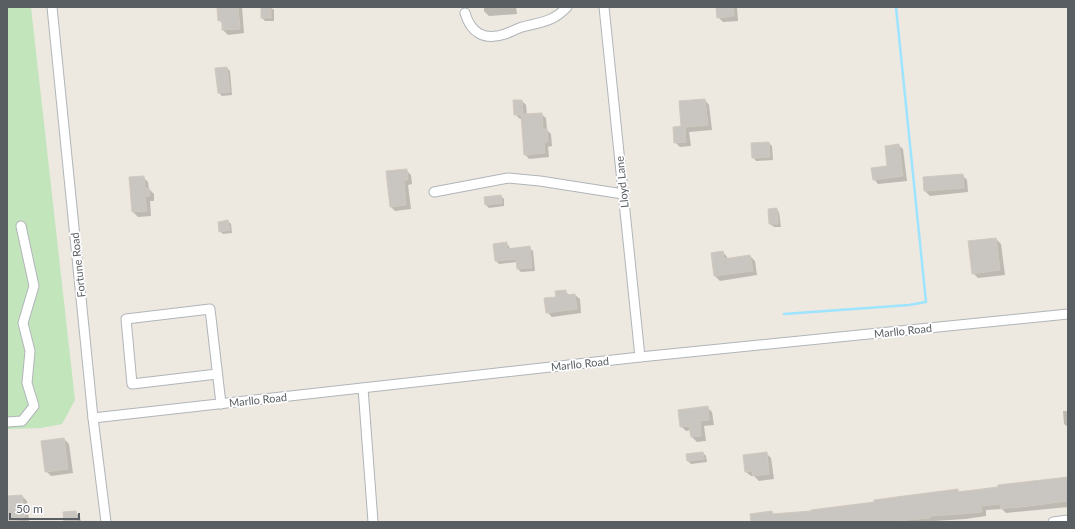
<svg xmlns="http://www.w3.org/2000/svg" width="1075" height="529" viewBox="0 0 1075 529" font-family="Lato,sans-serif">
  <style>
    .green { fill: #c2e5bc }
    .shadow { fill: #0003 }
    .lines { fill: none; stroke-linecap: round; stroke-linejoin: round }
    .stream { stroke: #9ee4ff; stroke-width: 2.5 }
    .building { fill: #c9c5c0; stroke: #d1c9bf }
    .minor-casing { stroke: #b1b5b9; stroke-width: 11 }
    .minor { stroke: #fff; stroke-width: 9 }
    .labels { text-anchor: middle; stroke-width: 3.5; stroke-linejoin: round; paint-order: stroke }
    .street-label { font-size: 11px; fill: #595e62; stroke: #fff }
  </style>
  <rect width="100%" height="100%" fill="#ede8e0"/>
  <polygon class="green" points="7,7 31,7 75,400 62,424 41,428 7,429"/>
  <g class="shadow">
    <polygon points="218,7 242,7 244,33 228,35 223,30 223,24 219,20"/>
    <polygon points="270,7 274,10 274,21 265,21 262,18"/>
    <polygon points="484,7 516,7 517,14 489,16 484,11"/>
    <polygon points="717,7 737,7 738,21 723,22 718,17"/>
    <polygon points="227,68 230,71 232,95 222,96 219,93"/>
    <polygon points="705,100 709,105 712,130 689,132 691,146 680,147 675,142 682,127"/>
    <polygon points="522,101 526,105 527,115 541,114 546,118 547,130 551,134 552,146 548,147 549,157 529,159 525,154 522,119 520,119 515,114"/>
    <polygon points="769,143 772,146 773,160 756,161 753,157"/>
    <polygon points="898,145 903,149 907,181 878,184 874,179 889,167"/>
    <polygon points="406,170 411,175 412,184 408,185 411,209 395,211 390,206"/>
    <polygon points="962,175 967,180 968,192 930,196 925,191"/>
    <polygon points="143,177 148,182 149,189 154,194 154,201 150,201 151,216 138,217 133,212 130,178"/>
    <polygon points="501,196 504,199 504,206 489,208 486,205"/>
    <polygon points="776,209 779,212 781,227 774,227 770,224"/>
    <polygon points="228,221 231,224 232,233 223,234 220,231"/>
    <polygon points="996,239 1001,244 1005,275 978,278 973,273"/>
    <polygon points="506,243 509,246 510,249 529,248 533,251 535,271 521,272 518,269 517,262 499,264 496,261"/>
    <polygon points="723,252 727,257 728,259 750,256 755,261 757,275 720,281 715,276"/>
    <polygon points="565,291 569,295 575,295 580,299 581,313 552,317 547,312 557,298"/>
    <polygon points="707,407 712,412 714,425 704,426 706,441 697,442 692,437 691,430 686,431 681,426"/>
    <polygon points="1063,411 1068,411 1068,427 1064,424"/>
    <polygon points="64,439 69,444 73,473 51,476 46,471"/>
    <polygon points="703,453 706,456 707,462 691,464 688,461"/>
    <polygon points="766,453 771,458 774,479 759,481 754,476 751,476 746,472"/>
    <polygon points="1068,478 1068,507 1006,513 1002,509 986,510 986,516 966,519 934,521 934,522 752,522 772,512 774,515 812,512 958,491 960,492"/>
    <polygon points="22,496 27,501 29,521 7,522 7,497"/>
    <polygon points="75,512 80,517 81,522 65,522"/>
  </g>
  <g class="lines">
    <polyline class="stream" points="784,314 909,305 926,302 896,7"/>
  </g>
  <g class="building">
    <polygon points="217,7 238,7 240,29 222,30 222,20 218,21"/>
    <rect x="261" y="7" width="10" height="11"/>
    <polygon points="716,7 733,7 734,16 717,18"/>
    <polygon points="227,67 230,92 218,93 215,68"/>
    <polygon points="705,99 708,125 685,127 686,142 674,143 673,127 681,126 679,101"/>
    <polygon points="513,100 522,100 523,114 542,113 543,129 547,129 548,142 544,142 545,153 524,155 521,115 514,115"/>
    <polygon points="769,142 770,157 752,158 751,143"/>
    <polygon points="899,144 903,176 873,180 871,168 887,166 885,146"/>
    <polygon points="407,169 408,180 404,180 406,205 390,207 386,171"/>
    <polygon points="963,174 964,188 924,191 923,177"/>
    <polygon points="144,176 145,188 149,188 150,196 145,197 147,211 132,212 129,177"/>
    <polygon points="501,195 502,203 485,205 484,197"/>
    <polygon points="777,208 778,224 769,224 768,209"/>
    <polygon points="228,220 230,230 219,232 218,222"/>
    <polygon points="996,238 1000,270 972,274 968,241"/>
    <polygon points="507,242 507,249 530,246 532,268 517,269 516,259 495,261 493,244"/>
    <polygon points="723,251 724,259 750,255 753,271 714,276 711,253"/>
    <polygon points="566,290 566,295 575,294 577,309 546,313 544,298 556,297 555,291"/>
    <polygon points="708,406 709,420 700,421 701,436 691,437 689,426 680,427 678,410"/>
    <polygon points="64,438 68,469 45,472 41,441"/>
    <polygon points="703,452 704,459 687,461 686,454"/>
    <polygon points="767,452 769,474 753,476 752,471 745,472 743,455"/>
    <polygon points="1068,477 1068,501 1013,508 1013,507 1001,509 1000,504 981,506 982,512 960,514 930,516 930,518 888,522 751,522 750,514 772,511 772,514 811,511 811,510 874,502 874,500 904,496 958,489 958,492 998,487 998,485"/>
    <polygon points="22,495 25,517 18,518 18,520 7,521 7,496"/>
    <polygon points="76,511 77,522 64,522 63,512"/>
  </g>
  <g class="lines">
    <g class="minor-casing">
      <g id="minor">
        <polyline points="52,7 93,418 106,522"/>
        <polyline points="604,7 640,357"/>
        <path d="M465,13C471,33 484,41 505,34C511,32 516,29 522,27C541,22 553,22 567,7"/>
        <polyline points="434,192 508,178 540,181 623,194"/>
        <polyline points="217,374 132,384 126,319 210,309 221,404"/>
        <polyline points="363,388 373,522"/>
        <polyline points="93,418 640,357 1068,314"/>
        <polyline points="7,422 22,421 34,406 27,383 30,351 23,323 34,286 21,226"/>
        <polyline points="1053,522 1068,520"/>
      </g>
    </g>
    <use href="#minor" class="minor"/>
  </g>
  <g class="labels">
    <g class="street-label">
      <text transform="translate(622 182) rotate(-96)" y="4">Lloyd Lane</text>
      <text transform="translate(78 265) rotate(-96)" y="4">Fortune Road</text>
      <text transform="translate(903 331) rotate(-6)" y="4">Marllo Road</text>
      <text transform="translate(580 364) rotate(-6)" y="4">Marllo Road</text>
      <text transform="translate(258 400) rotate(-6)" y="4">Marllo Road</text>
    </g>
  </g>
  <rect width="1075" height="529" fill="none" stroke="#595e62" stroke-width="16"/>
  <path d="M10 513v6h69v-6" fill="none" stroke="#595e62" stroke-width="2"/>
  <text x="16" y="513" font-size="12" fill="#595e62" stroke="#ffffff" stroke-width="3" paint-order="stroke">50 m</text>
</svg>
